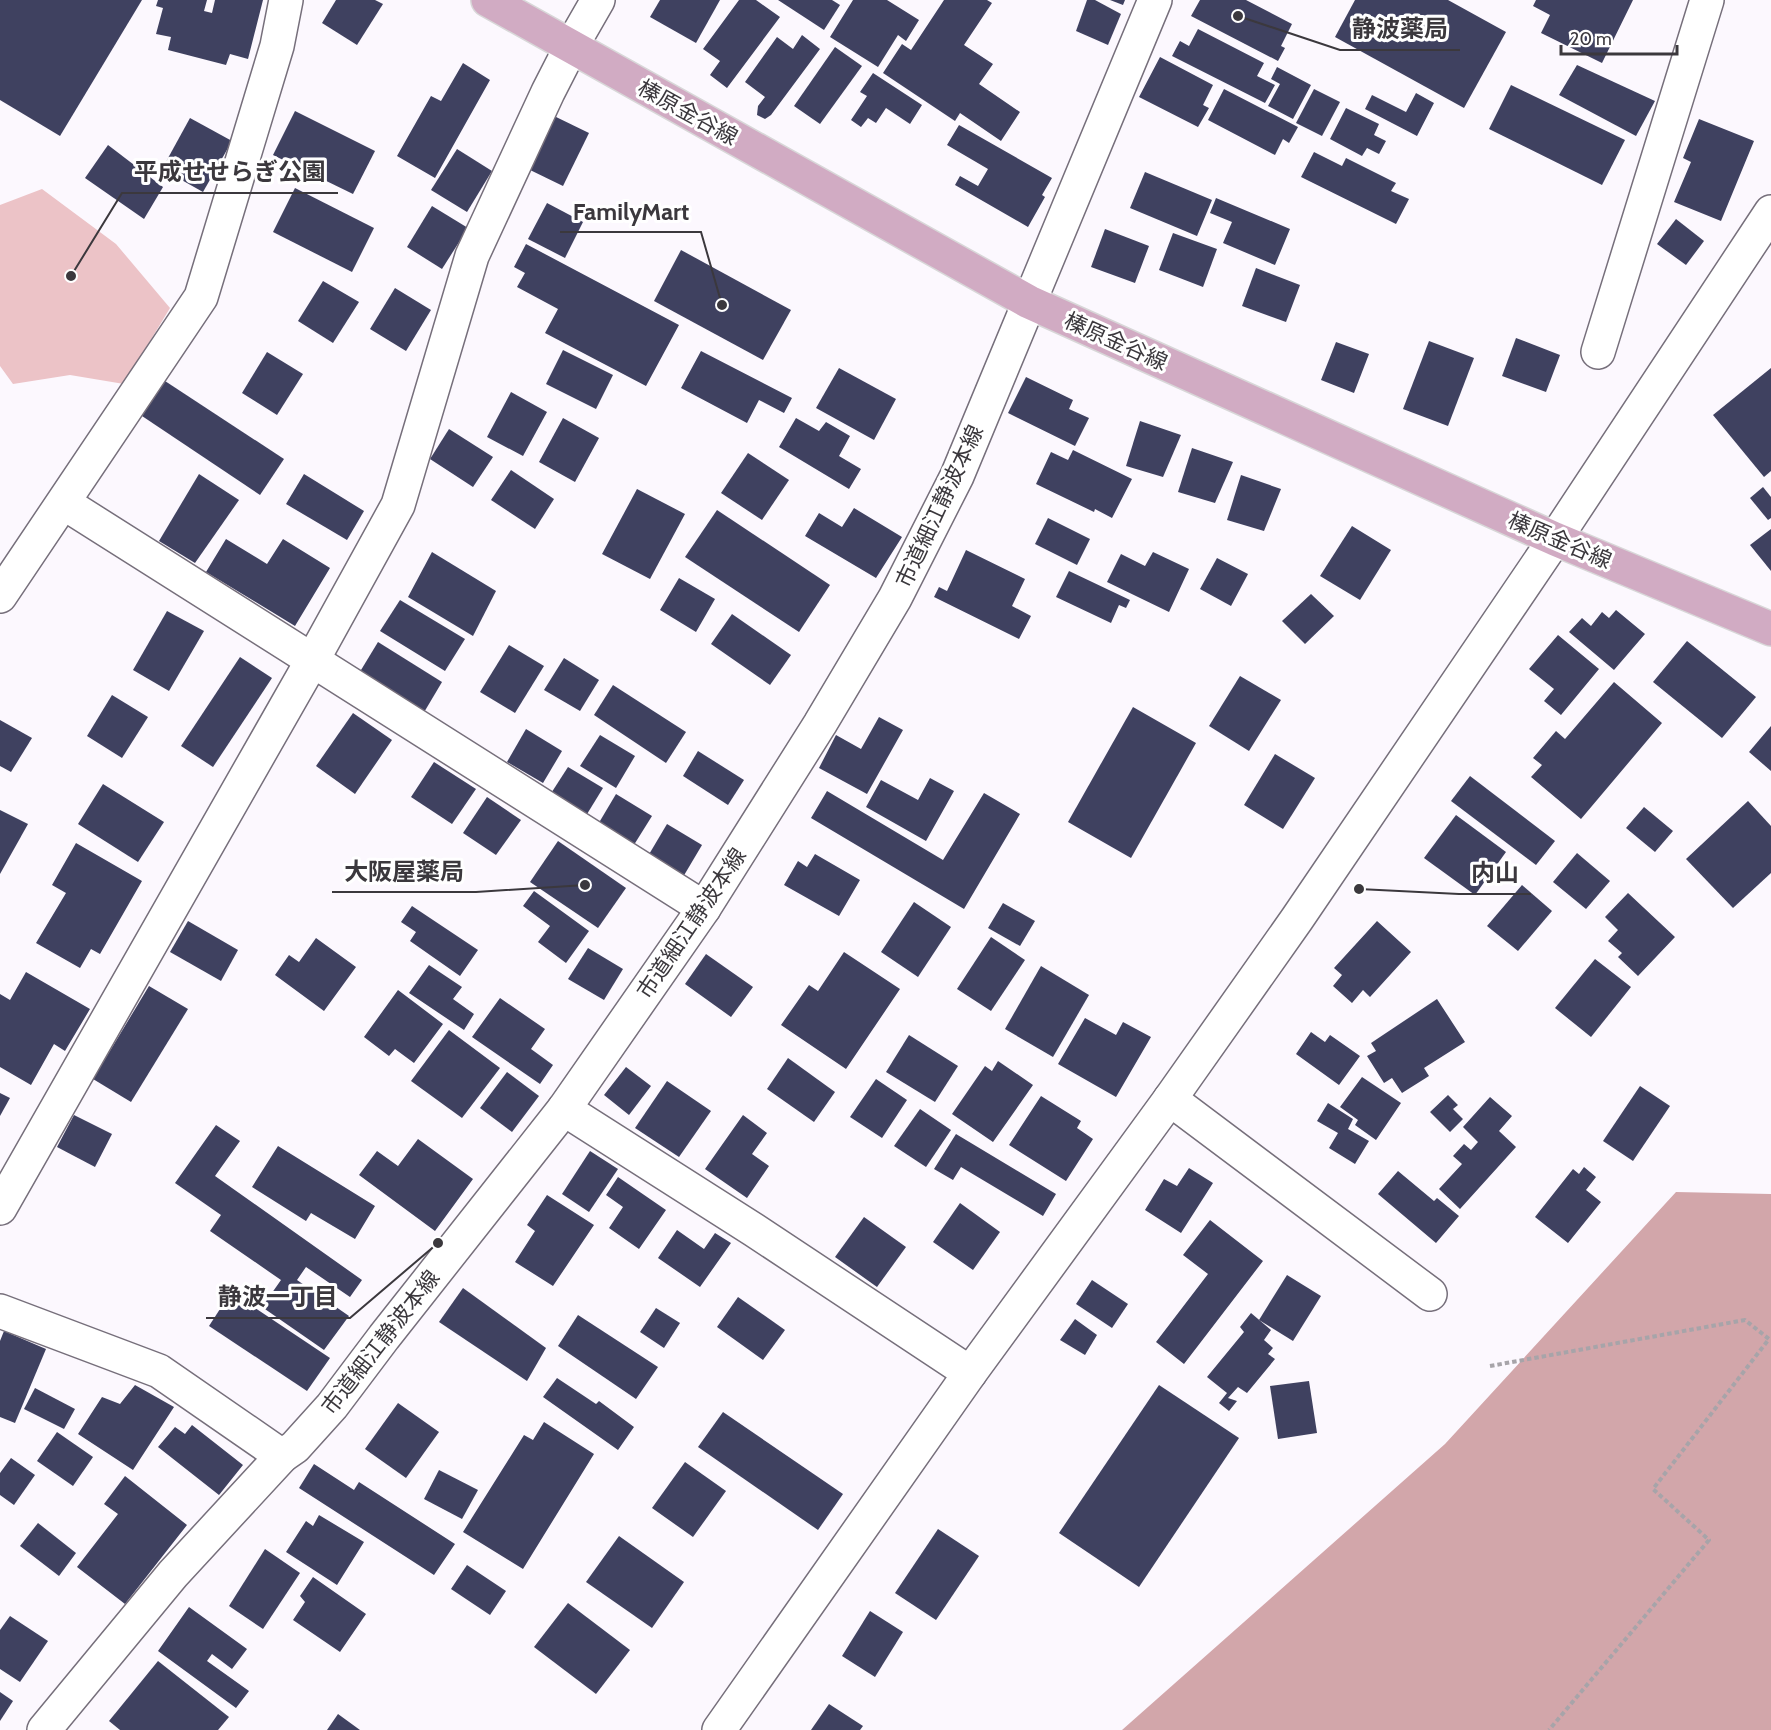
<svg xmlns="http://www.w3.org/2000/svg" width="1771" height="1730" viewBox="0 0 1771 1730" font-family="Cabin,'Noto Sans JP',sans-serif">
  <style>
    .green { fill: #ecc3c7 }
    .forest { fill: #d2a6aa }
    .building { fill: #3f4160 }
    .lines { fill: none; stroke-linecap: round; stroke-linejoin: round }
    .minor-casing { stroke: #766f7b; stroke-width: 36 }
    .major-casing { stroke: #d8d7d8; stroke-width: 36 }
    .path { stroke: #a7a4a9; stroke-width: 4; stroke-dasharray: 4.5 3; stroke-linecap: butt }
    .minor { stroke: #fff; stroke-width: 33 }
    .major { stroke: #d1abc3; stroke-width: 33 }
    .labels { text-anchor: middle; stroke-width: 6; stroke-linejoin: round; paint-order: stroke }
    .street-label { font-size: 22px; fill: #3b383d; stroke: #fff }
    .leader { fill: none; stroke: #3b383d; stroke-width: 2 }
    .callout-dot { fill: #3b383d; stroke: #fff; stroke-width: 2 }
    .callout-label { font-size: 24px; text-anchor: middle; font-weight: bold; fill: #3b383d; stroke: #fff; stroke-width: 6; stroke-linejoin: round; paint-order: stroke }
  </style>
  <rect width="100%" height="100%" fill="#fcf8fe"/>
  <polygon class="green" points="42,189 116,244 170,308 124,384 70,375 13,384 0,366 0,205"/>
  <polygon class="forest" points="1676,1192 1771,1194 1771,1730 1122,1730 1445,1444"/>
  <g class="building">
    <polygon points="0,0 142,0 60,136 0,100"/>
    <polygon points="158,0 207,0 204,11 212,13 215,0 263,0 248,59 230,54 226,65 168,50 171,37 156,34 163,8 156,6"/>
    <polygon points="336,0 375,0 383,4 357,45 322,23"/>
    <polygon points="660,0 720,0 696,43 650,17"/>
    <polygon points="739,0 756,0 780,17 727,88 710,75 720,61 703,49"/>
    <polygon points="778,0 832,0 840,5 824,30"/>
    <polygon points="853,0 887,0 919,20 906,41 898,35 878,67 830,37"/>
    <polygon points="944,0 987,0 992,3 964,45 993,64 979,84 1020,112 1001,141 960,113 955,121 883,73 902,44 911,50"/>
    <polygon points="1087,0 1095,0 1121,14 1108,45 1076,31"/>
    <polygon points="1110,0 1125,0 1123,5"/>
    <polygon points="1200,0 1246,0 1292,24 1281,46 1285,48 1278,61 1191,16"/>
    <polygon points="1355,0 1448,0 1506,32 1464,108 1335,37"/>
    <polygon points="1536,0 1633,0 1602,63 1541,33 1550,15 1533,6"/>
    <polygon points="1198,29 1264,63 1257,76 1275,85 1265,103 1172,56 1180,41 1189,46"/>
    <polygon points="802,35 820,49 771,115 765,119 757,115 758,106 765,97 745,82 777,37 793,49"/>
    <polygon points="835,47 862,66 820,124 794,106"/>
    <polygon points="1160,57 1213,85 1203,105 1209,108 1198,127 1139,97"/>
    <polygon points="463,63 490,80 435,178 397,156 431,96 441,101"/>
    <polygon points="1577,65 1655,101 1636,136 1559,95"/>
    <polygon points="1277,67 1311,85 1293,119 1268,106 1280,84 1271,79"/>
    <polygon points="873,73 922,105 910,124 886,108 876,123 868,118 861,127 851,120 867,96 860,92"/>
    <polygon points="1511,85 1625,140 1602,185 1489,129"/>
    <polygon points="1224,89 1298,127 1289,143 1283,139 1275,155 1208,120"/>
    <polygon points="1314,89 1340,102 1322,136 1296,123"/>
    <polygon points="1416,93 1434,103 1417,136 1365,109 1372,95 1406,112"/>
    <polygon points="1346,108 1379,124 1374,135 1386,141 1379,154 1367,148 1362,156 1330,139"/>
    <polygon points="295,111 375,151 353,194 273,155"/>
    <polygon points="554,116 589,133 563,186 528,169"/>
    <polygon points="190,118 232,141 203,192 162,169"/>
    <polygon points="1699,119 1754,141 1721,221 1674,202 1691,162 1683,158"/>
    <polygon points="959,125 1052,178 1042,195 1045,197 1028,227 955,185 960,176 978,186 988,169 947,145"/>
    <polygon points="108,145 163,187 144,219 85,178"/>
    <polygon points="457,149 492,171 467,212 431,190"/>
    <polygon points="1314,152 1342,166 1346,158 1396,183 1391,191 1409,199 1396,224 1301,177"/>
    <polygon points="1145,172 1212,200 1197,236 1130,208"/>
    <polygon points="295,188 374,228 352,272 273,232"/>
    <polygon points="1216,198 1290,229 1275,265 1223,243 1232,222 1210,213"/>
    <polygon points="547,203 583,222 565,258 528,239"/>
    <polygon points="432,206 468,228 442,269 407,247"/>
    <polygon points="1676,219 1704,241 1686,265 1657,244"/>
    <polygon points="1105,229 1149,246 1135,283 1091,267"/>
    <polygon points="1173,233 1217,249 1203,287 1159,270"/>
    <polygon points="526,244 679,325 646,386 545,333 558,309 517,287 525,273 514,267"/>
    <polygon points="681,250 791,310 763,360 654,301"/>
    <polygon points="1256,268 1300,285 1286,322 1242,306"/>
    <polygon points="323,281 359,302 333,343 298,321"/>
    <polygon points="395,288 431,310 406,351 370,329"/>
    <polygon points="1516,338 1560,355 1546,392 1502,376"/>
    <polygon points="1429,341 1474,358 1448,426 1403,409"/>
    <polygon points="1336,342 1369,354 1354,393 1321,380"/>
    <polygon points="563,350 613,375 596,409 546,384"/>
    <polygon points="701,351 792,398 784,413 759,400 747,423 681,388"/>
    <polygon points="267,352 303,374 277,415 242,393"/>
    <polygon points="839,368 896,399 874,440 816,408"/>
    <polygon points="1771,368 1771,471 1764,477 1713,415"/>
    <polygon points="1026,377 1073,400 1069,409 1089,418 1075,446 1008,413"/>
    <polygon points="165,381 284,459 260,495 142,416"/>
    <polygon points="511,392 547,412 523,456 487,437"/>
    <polygon points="563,418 599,438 575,482 539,462"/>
    <polygon points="796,418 819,431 826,422 850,436 839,456 861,469 849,489 779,447"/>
    <polygon points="1140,421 1181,435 1163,477 1126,466"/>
    <polygon points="449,429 493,457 473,487 430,459"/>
    <polygon points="1192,448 1233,462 1215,503 1178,492"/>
    <polygon points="1073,450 1132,479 1112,518 1095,509 1094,512 1036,484 1051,452 1068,460"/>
    <polygon points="748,453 789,480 762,520 721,493"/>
    <polygon points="511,470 554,499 535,529 491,500"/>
    <polygon points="199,474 239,500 195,563 159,541"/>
    <polygon points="304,474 364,511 347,540 286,504"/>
    <polygon points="1241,475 1281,489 1264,531 1227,520"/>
    <polygon points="1763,487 1771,497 1771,518 1768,520 1750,498"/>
    <polygon points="637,489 685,514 650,579 602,554"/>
    <polygon points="854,508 902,537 876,578 805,536 819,513 842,527"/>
    <polygon points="717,510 830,585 799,632 685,557"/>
    <polygon points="1048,518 1090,539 1077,565 1035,544"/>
    <polygon points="1352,526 1391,550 1360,600 1320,576"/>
    <polygon points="1771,529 1771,571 1750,545"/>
    <polygon points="226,539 267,564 283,539 330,568 295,626 206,572"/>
    <polygon points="966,550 1025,579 1012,606 1031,616 1019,639 934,597 939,587 947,591"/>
    <polygon points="432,552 496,591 473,636 408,597"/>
    <polygon points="1153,552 1189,569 1169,612 1107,582 1121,554 1145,566"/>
    <polygon points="1217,558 1248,574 1231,606 1200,589"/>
    <polygon points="1069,571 1130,600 1126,608 1119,605 1111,623 1056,597"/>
    <polygon points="679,578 715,599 696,632 660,610"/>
    <polygon points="1311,594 1334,616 1305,644 1282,621"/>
    <polygon points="400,600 465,639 445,671 380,631"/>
    <polygon points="1616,610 1645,634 1614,670 1569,632 1582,618 1591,626 1602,612 1609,618"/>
    <polygon points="167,611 204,631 169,691 133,670"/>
    <polygon points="732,614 791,655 770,685 711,644"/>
    <polygon points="1558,635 1599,669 1561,715 1544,701 1554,689 1529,669"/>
    <polygon points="1687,641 1756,697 1722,738 1653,682"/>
    <polygon points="378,642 442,682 423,714 358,675"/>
    <polygon points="509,645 544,666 515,713 480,692"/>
    <polygon points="240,657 272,678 213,767 181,746"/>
    <polygon points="564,658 599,680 580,711 544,690"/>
    <polygon points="1240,676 1281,700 1249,751 1209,726"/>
    <polygon points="1614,682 1662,723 1581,819 1531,777 1542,765 1533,758 1556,731 1565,739"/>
    <polygon points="613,685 686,732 666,763 594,715"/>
    <polygon points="112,695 148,717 122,758 87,736"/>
    <polygon points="1133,707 1196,743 1131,858 1068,822"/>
    <polygon points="353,713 392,740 355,794 316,766"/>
    <polygon points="879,717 903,730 867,794 819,768 836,735 861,749"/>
    <polygon points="0,720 32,738 11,772 0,766"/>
    <polygon points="1771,726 1771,771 1749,752"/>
    <polygon points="526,729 562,751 543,783 507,762"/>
    <polygon points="600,735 635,756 616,788 580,766"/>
    <polygon points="698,751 744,780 728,805 683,776"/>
    <polygon points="1275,754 1315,778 1283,829 1244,805"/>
    <polygon points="434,762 476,789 452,824 411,797"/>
    <polygon points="568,767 603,788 584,819 548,798"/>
    <polygon points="1470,776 1555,841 1536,865 1451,801"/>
    <polygon points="930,778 954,791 926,841 866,807 881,780 918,800"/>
    <polygon points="103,784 164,822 138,862 78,824"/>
    <polygon points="827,791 943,860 984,793 1020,814 964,909 811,818"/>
    <polygon points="616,794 652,816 632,848 597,826"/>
    <polygon points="487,797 521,820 496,855 463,833"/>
    <polygon points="1748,801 1771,826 1771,873 1733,908 1686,859"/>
    <polygon points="1644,807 1673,831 1655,852 1626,828"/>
    <polygon points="0,810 28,824 0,874"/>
    <polygon points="1456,815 1506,852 1475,895 1424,858"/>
    <polygon points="667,824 702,845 683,877 648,856"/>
    <polygon points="558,841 626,888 598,928 530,882"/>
    <polygon points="76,843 142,881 100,954 91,949 80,968 36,943 66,893 52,885"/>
    <polygon points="1577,853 1610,881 1586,909 1553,882"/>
    <polygon points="815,854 860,880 839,916 784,885 798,861 807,867"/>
    <polygon points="1522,885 1552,911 1518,951 1487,926"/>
    <polygon points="534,891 589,931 566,963 538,942 550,926 523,906"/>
    <polygon points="1628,893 1675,937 1638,976 1618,957 1622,953 1608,941 1618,930 1605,917"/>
    <polygon points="914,902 951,927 918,977 881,952"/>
    <polygon points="1003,903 1035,921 1020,946 988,928"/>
    <polygon points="412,906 478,950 460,976 410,941 416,932 401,922"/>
    <polygon points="188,921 238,950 221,981 170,952"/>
    <polygon points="1377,921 1411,952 1370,997 1363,990 1352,1003 1333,986 1342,975 1334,968"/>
    <polygon points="991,937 1025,960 991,1011 957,989"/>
    <polygon points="316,938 356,967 324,1011 275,975 289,955 299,962"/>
    <polygon points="588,948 623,969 604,1000 568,979"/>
    <polygon points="844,952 900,989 846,1069 781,1025 809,985 818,991"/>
    <polygon points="706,954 753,987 731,1017 685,984"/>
    <polygon points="1595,959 1631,987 1591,1037 1555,1008"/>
    <polygon points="429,965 462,987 453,999 474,1014 464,1030 409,993"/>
    <polygon points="1041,966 1089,995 1053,1057 1005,1029"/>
    <polygon points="26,972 90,1009 65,1051 54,1044 31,1085 0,1067 0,994 10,1000"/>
    <polygon points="149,986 188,1009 131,1102 93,1079"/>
    <polygon points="398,990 443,1024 414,1063 395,1049 389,1056 364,1037"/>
    <polygon points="500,998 545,1029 531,1049 553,1065 540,1084 472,1037"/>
    <polygon points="1437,999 1465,1042 1424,1068 1429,1076 1402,1093 1392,1078 1384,1083 1367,1056 1376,1051 1371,1043"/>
    <polygon points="1085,1018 1116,1035 1123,1022 1151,1037 1116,1097 1058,1064"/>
    <polygon points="449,1030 500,1068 462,1118 411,1081"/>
    <polygon points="1311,1032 1325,1042 1330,1035 1360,1056 1339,1085 1296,1054"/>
    <polygon points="909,1035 958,1066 935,1102 886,1072"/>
    <polygon points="788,1058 835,1092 814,1122 767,1089"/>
    <polygon points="998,1061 1033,1085 993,1142 952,1114 985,1066 992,1071"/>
    <polygon points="626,1067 651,1086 629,1115 604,1095"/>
    <polygon points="507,1072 539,1096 512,1132 480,1108"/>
    <polygon points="1362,1077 1401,1103 1376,1140 1355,1125 1358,1120 1340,1107"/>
    <polygon points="876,1079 907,1100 882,1138 850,1117"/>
    <polygon points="667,1081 711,1111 679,1157 635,1128"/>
    <polygon points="1640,1086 1670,1106 1633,1161 1603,1141"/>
    <polygon points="0,1093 10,1098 0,1116"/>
    <polygon points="1448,1095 1458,1105 1453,1109 1463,1119 1450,1132 1430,1112"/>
    <polygon points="1041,1096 1081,1121 1077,1128 1093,1139 1066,1181 1009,1145"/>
    <polygon points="1490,1097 1512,1116 1499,1131 1516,1147 1460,1209 1439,1189 1462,1164 1453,1156 1464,1144 1471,1150 1478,1142 1463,1127"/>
    <polygon points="1328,1103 1353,1119 1348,1129 1369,1141 1355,1164 1329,1148 1338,1133 1317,1121"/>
    <polygon points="920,1109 951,1130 926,1167 894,1146"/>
    <polygon points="74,1115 112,1134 95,1167 57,1147"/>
    <polygon points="743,1115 767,1133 752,1154 769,1166 747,1198 705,1169"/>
    <polygon points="216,1125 240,1141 215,1176 362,1280 350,1297 306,1267 297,1280 349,1316 324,1350 262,1307 281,1280 210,1231 221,1215 175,1183"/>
    <polygon points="956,1134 1056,1194 1043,1216 961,1167 953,1180 934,1169"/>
    <polygon points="418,1139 473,1179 435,1231 359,1175 377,1151 398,1166"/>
    <polygon points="278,1146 375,1206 355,1239 311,1213 306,1221 252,1187"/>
    <polygon points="590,1151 618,1169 589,1212 562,1194"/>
    <polygon points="1584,1167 1596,1177 1586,1190 1601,1202 1568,1243 1535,1217 1573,1169 1579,1174"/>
    <polygon points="1189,1168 1213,1183 1181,1233 1145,1210 1164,1179 1177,1186"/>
    <polygon points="1398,1171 1434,1201 1437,1198 1459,1216 1436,1243 1378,1194"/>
    <polygon points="618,1177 666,1210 639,1249 609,1228 623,1207 606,1195"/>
    <polygon points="547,1195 594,1225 553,1286 515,1262 535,1231 527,1225"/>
    <polygon points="960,1203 1000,1232 973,1270 933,1242"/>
    <polygon points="864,1217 906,1247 877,1287 835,1257"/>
    <polygon points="1210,1220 1263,1261 1184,1364 1156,1342 1208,1274 1183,1255"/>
    <polygon points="677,1230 704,1249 715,1233 731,1243 700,1287 658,1258"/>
    <polygon points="1287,1275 1321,1296 1293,1341 1259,1320"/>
    <polygon points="1092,1280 1128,1304 1112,1328 1076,1304"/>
    <polygon points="463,1288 546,1348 527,1381 439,1322"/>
    <polygon points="231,1292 330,1358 307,1391 209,1326"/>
    <polygon points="738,1297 785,1330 763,1360 717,1327"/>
    <polygon points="656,1308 680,1323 664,1348 640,1332"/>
    <polygon points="1251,1313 1271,1330 1264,1340 1273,1348 1268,1354 1275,1359 1247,1393 1238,1387 1228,1398 1237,1401 1229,1411 1219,1403 1227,1393 1207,1377 1244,1332 1240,1327"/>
    <polygon points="578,1315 658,1367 636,1399 558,1346"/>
    <polygon points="1075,1319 1097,1335 1085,1355 1060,1340"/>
    <polygon points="4,1331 46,1349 15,1423 0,1417 0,1341"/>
    <polygon points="557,1378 596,1404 599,1401 634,1427 618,1450 543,1397"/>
    <polygon points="1309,1381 1317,1433 1278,1439 1270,1386"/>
    <polygon points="135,1385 174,1407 133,1470 78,1434 102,1397 120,1404"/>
    <polygon points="1159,1385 1239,1438 1139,1587 1059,1533"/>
    <polygon points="35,1388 75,1409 64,1429 24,1409"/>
    <polygon points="398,1403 439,1432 406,1478 365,1449"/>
    <polygon points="723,1412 843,1494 818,1530 698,1447"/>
    <polygon points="544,1422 594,1454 523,1569 463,1532 524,1435 533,1440"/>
    <polygon points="192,1425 243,1465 219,1495 158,1447 175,1427 185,1434"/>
    <polygon points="57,1432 93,1457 73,1486 37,1461"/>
    <polygon points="11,1458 35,1475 14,1505 0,1495 0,1473"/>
    <polygon points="685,1462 726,1491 693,1537 652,1508"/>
    <polygon points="314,1464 354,1490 359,1482 455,1544 434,1575 299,1488"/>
    <polygon points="439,1470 478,1490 462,1519 424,1499"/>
    <polygon points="125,1476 187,1525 125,1604 77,1567 118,1514 104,1504"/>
    <polygon points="319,1515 364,1542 337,1585 286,1552 306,1521 313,1526"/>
    <polygon points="38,1523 76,1553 59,1576 20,1546"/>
    <polygon points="938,1529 979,1556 936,1620 895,1593"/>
    <polygon points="619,1536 684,1582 652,1628 586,1582"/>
    <polygon points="265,1549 300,1573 263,1629 229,1606"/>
    <polygon points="467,1565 506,1591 490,1615 451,1589"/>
    <polygon points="313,1577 366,1614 340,1652 293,1620 305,1602 300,1596"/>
    <polygon points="568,1603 630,1650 596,1694 534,1647"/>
    <polygon points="189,1607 247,1649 232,1669 212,1654 207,1661 249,1691 236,1708 158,1651"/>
    <polygon points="870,1611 903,1632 875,1677 842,1656"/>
    <polygon points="10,1616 48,1641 20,1682 0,1669 0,1630"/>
    <polygon points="158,1661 229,1717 218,1730 120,1730 109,1721"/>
    <polygon points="0,1692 13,1701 0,1721"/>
    <polygon points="829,1704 863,1726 860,1730 811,1730"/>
    <polygon points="338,1714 360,1730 327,1730"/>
  </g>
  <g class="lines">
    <g class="minor-casing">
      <g id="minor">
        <polyline points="1598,352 1707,0"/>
        <polyline points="64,503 704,908"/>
        <polyline points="0,596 201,297 277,46 286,0"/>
        <polyline points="1170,1099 1430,1294"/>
        <polyline points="564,1109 754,1230 970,1373"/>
        <polyline points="0,1208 312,661 398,505 472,256 548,92 571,47 598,0"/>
        <polyline points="0,1311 159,1371 282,1456"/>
        <polyline points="44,1730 173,1574 282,1456 295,1447 332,1406 384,1337 564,1109 704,908 820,724 895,598 957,476 1155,0"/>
        <polyline points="719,1730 970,1373 1170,1099 1297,919 1555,539 1771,212"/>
      </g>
    </g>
    <g class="major-casing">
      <polyline id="major" points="488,0 1029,302 1555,539 1771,629"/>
    </g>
    <polyline class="path" points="1490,1366 1745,1320 1769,1339 1653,1489 1709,1540 1549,1730"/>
    <use href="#minor" class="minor"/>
    <use href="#major" class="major"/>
  </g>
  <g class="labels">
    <g class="street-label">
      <text transform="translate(688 112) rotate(29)" y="8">榛原金谷線</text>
      <text transform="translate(1116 341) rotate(24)" y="8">榛原金谷線</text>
      <text transform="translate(939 506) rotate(-65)" y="8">市道細江静波本線</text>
      <text transform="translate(1560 540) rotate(23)" y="8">榛原金谷線</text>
      <text transform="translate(691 923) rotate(-56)" y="8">市道細江静波本線</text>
      <text transform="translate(380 1342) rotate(-52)" y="8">市道細江静波本線</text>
    </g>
  </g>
  <path class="leader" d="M1238 16L1340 50H1460M71 276L122 193H338M722 305L701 232H560M585 885L476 892H332M1359 889L1459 894H1531M438 1243L350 1318H206"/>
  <g class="callout-dot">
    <circle cx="1238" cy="16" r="6"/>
    <circle cx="71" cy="276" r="6"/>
    <circle cx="722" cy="305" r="6"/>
    <circle cx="585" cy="885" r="6"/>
    <circle cx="1359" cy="889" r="6"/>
    <circle cx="438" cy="1243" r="6"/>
  </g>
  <g class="callout-label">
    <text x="1400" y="37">静波薬局</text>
    <text x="230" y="180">平成せせらぎ公園</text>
    <text x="631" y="220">FamilyMart</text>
    <text x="404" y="880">大阪屋薬局</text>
    <text x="1495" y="881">内山</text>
    <text x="278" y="1305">静波一丁目</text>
  </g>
  <path d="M1561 45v9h116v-9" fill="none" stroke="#3b383d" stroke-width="3"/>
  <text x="1570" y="45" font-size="18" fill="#3b383d" stroke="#ffffff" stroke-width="4.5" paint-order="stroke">20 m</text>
</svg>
